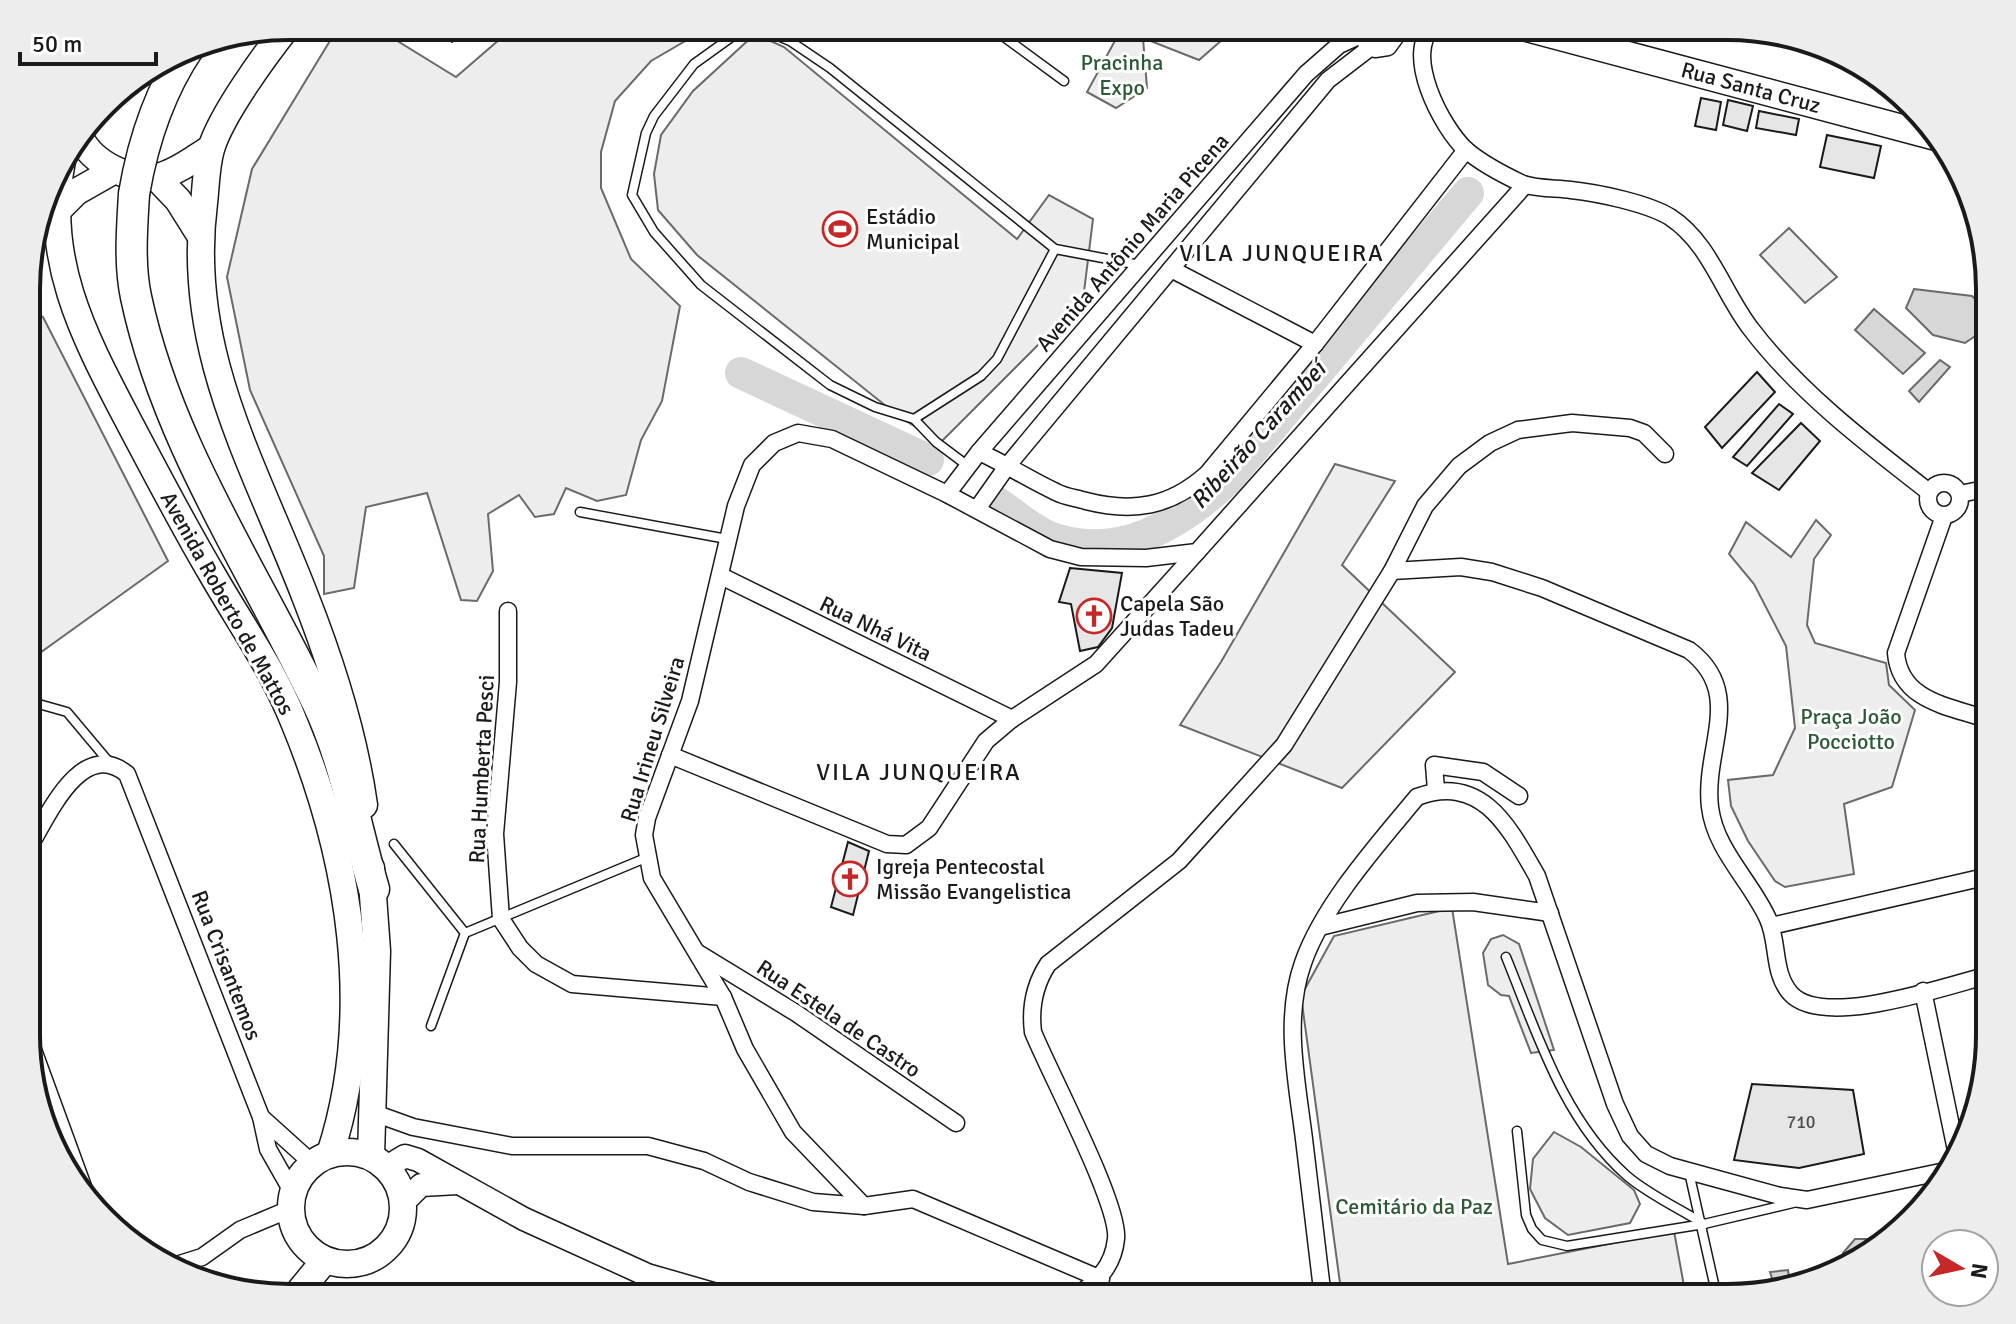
<svg xmlns="http://www.w3.org/2000/svg" width="2016" height="1324" viewBox="0 0 2016 1324" font-family="Signika,sans-serif">
  <style>
    .built { fill: #ededed; stroke: #6a6a6a; stroke-width: 2 }
    .water { fill: #d7d7d7; stroke: #6a6a6a; stroke-width: 2 }
    .lines { fill: none; stroke-linecap: round; stroke-linejoin: round }
    .river { stroke: #d7d7d7; stroke-width: 32 }
    .building { fill: #e6e6e6; stroke: #1a1a1a; stroke-width: 2 }
    .lane-casing { stroke: #1a1a1a; stroke-width: 11 }
    .street-casing { stroke: #1a1a1a; stroke-width: 19 }
    .secondary-casing { stroke: #1a1a1a; stroke-width: 25 }
    .primary-casing { stroke: #1a1a1a; stroke-width: 29 }
    .highway-casing { stroke: #1a1a1a; stroke-width: 33 }
    .lane { stroke: #fff; stroke-width: 8 }
    .street { stroke: #fff; stroke-width: 16 }
    .secondary { stroke: #fff; stroke-width: 22 }
    .primary { stroke: #fff; stroke-width: 26 }
    .highway { stroke: #fff; stroke-width: 30 }
    .highway-bridge-casing { stroke: #1a1a1a; stroke-width: 33; stroke-linecap: butt }
    .highway-bridge { stroke: #fff; stroke-width: 30 }
    .labels { text-anchor: middle; stroke-width: 6; stroke-linejoin: round; paint-order: stroke }
    .number-label { font-size: 18px; fill: #4d4d4d }
    .park-label { font-size: 22px; fill: #2b5a34; stroke: #fff }
    .street-label { font-size: 22px; fill: #1a1a1a; stroke: #fff }
    .poi-label { font-size: 22px; fill: #1a1a1a; stroke: #fff; text-anchor: start }
    .neighbourhood-label { font-size: 24px; letter-spacing: 2px; fill: #1a1a1a; stroke: #fff }
    .water-label { font-size: 24px; font-style: italic; fill: #1a1a1a; stroke: #fff }
    .rim { fill: none; stroke: #1a1a1a; stroke-width: 4 }
  </style>
  <rect width="100%" height="100%" fill="#fff"/>
  <g class="built">
    <polygon points="339,26 373,26 456,77 515,26 711,26 651,61 615,101 601,152 601,188 631,259 680,306 662,401 641,440 626,495 597,501 566,488 554,514 535,517 519,495 488,514 493,571 477,601 461,600 427,493 366,507 354,588 324,594 324,556 250,390 227,277 252,169"/>
    <polygon points="1123,26 1224,26 1222,40 1199,60 1143,38 1147,88 1116,108 1087,92"/>
    <polygon points="755,34 784,47 1017,239 1049,195 1093,219 1083,300 941,442 901,418 697,255 658,210 654,174 661,135 693,91"/>
    <polygon points="1789,228 1837,277 1805,303 1760,255"/>
    <polygon points="28,311 43,317 168,561 30,660"/>
    <polygon points="1335,464 1395,481 1342,565 1455,672 1342,788 1180,725 1221,662"/>
    <polygon points="1816,520 1831,535 1814,559 1807,625 1815,643 1886,663 1889,685 1915,710 1892,787 1844,804 1854,874 1785,887 1775,881 1748,841 1731,806 1728,780 1773,775 1795,728 1786,646 1754,584 1729,554 1746,522 1791,557"/>
    <polygon points="1452,908 1508,1264 1674,1231 1686,1297 1342,1298 1301,996 1334,936"/>
    <polygon points="1503,935 1519,944 1554,1050 1531,1053 1509,996 1501,995 1488,985 1483,953 1491,939"/>
    <polygon points="1554,1132 1581,1147 1634,1190 1640,1204 1630,1223 1568,1235 1545,1218 1530,1189 1533,1159"/>
  </g>
  <g class="water">
    <polygon points="1914,289 1972,296 1985,309 1981,332 1965,343 1933,335 1906,308"/>
    <polygon points="1874,309 1925,353 1903,374 1855,330"/>
    <polygon points="1940,360 1950,367 1919,402 1909,391"/>
    <polygon points="1855,1239 1877,1239 1879,1243 1858,1263 1847,1266 1843,1253"/>
    <polygon points="1788,1270 1790,1283 1775,1288 1770,1272"/>
  </g>
  <g class="lines">
    <g class="river">
      <polyline points="741,373 928,460"/>
      <path d="M992,499C1010,511 1030,529 1049,537C1117,563 1182,524 1229,478L1468,193"/>
    </g>
  </g>
  <g class="building">
    <polygon points="441,26 479,26 452,42"/>
    <polygon points="1701,98 1721,102 1716,130 1695,126"/>
    <polygon points="1728,100 1753,106 1747,131 1723,125"/>
    <polygon points="1759,111 1799,119 1796,135 1756,128"/>
    <polygon points="1827,135 1881,146 1874,178 1820,167"/>
    <polygon points="1757,372 1775,392 1722,448 1705,427"/>
    <polygon points="1779,404 1793,414 1747,466 1733,457"/>
    <polygon points="1801,423 1820,441 1779,490 1752,473"/>
    <polygon points="1070,568 1122,573 1112,628 1098,647 1080,651 1071,604 1059,602"/>
    <polygon points="848,842 869,851 853,915 831,907"/>
    <polygon points="1752,1084 1853,1090 1864,1154 1799,1168 1734,1160"/>
  </g>
  <g class="lines">
    <g class="lane-casing">
      <g id="lane">
        <polyline points="989,26 1064,81"/>
        <polyline points="914,419 981,376 997,359 1055,249"/>
        <polyline points="968,466 936,442 914,419 875,407 830,385 701,285 654,232 632,195 646,133 654,116 694,64 733,36 745,29 759,28 790,41 830,68 1055,249 1140,265"/>
        <polyline points="580,512 727,539"/>
        <polyline points="28,701 67,712 109,762"/>
        <polyline points="394,844 465,933"/>
        <polyline points="465,933 648,857"/>
        <path d="M1506,957C1537,1033 1563,1119 1626,1175C1646,1193 1680,1209 1704,1224L1793,1203"/>
        <polyline points="431,1026 465,933"/>
        <polyline points="1517,1131 1526,1215 1532,1229 1542,1240 1567,1246 1704,1224"/>
        <polyline points="1689,1172 1717,1297"/>
      </g>
    </g>
    <g class="street-casing">
      <g id="street">
        <path d="M1434,26C1402,53 1442,128 1466,150C1480,162 1506,176 1523,184C1537,189 1557,188 1571,190C1598,193 1647,203 1670,217C1710,243 1723,293 1751,329C1799,392 1867,444 1929,492"/>
        <polyline points="1365,41 1375,49 1388,47 1396,36 1395,26"/>
        <polyline points="1171,269 1315,344"/>
        <path d="M979,452C1006,464 1030,480 1056,492C1065,497 1077,498 1086,501C1133,513 1170,507 1207,474L1315,344L1466,150"/>
        <circle cx="1944" cy="499" r="16"/>
        <polyline points="947,494 979,452 1306,74 1339,45 1363,34"/>
        <polyline points="1960,494 1989,488"/>
        <polyline points="977,509 1008,465 1328,80 1371,47"/>
        <path d="M1944,516L1896,653C1900,702 1950,706 1989,720"/>
        <path d="M1392,571L1461,567L1492,572L1542,588L1689,650C1746,693 1703,748 1710,807C1715,850 1751,881 1768,919C1779,943 1772,973 1791,994C1824,1029 1946,986 1989,975"/>
        <polyline points="721,576 1012,719"/>
        <polyline points="508,611 508,682 495,834 501,919 520,948 536,964 572,984 723,997"/>
        <polyline points="670,755 887,844 906,845 929,828 986,741 1012,719 1096,664 1197,552"/>
        <polyline points="1436,790 1434,765 1483,772 1519,796"/>
        <path d="M28,849C48,816 81,737 127,774L261,1117L268,1149L293,1193"/>
        <polyline points="1771,926 1989,876"/>
        <polyline points="1320,927 1417,903 1473,902 1550,913"/>
        <polyline points="698,953 796,1013 956,1123"/>
        <polyline points="1923,991 1956,1150"/>
        <polyline points="28,1036 85,1192"/>
        <polyline points="374,1113 413,1127 512,1146 648,1146 704,1161 749,1182 813,1202 864,1206"/>
        <polyline points="261,1117 312,1163"/>
        <polyline points="170,1267 202,1257 240,1230 290,1209"/>
        <polyline points="1101,1279 913,1199 864,1206 793,1132 745,1049 723,997 652,878 644,835 647,818 690,701 736,506 752,465 774,443 798,433 832,439 947,494 1050,549 1081,557 1146,558 1197,552 1525,185"/>
        <path d="M1074,1298C1096,1282 1113,1268 1116,1239C1120,1205 1049,1072 1033,1032C1030,1008 1035,984 1048,964L1179,861L1284,745L1392,571L1425,506L1459,466L1490,443L1518,430L1572,423L1630,428L1644,433L1665,454"/>
        <path d="M1323,1298C1317,1245 1310,1192 1304,1139C1297,1082 1283,1019 1303,963C1323,905 1378,844 1417,797C1482,773 1509,827 1537,876L1615,1104L1630,1136L1646,1154L1670,1166L1780,1196L1807,1200L1950,1170"/>
      </g>
    </g>
    <g class="secondary-casing">
      <g id="secondary">
        <polyline points="387,1167 405,1156 418,1160 524,1219 647,1275 727,1298"/>
        <polyline points="404,1202 421,1185 458,1183"/>
      </g>
    </g>
    <g class="primary-casing">
      <g id="primary">
        <path d="M288,26C265,55 221,115 211,149C206,166 206,186 204,203C185,350 254,464 305,596C331,662 354,734 364,805"/>
        <polyline points="1519,26 1936,137"/>
        <path d="M80,137C92,163 132,184 161,176C179,171 195,158 211,148"/>
        <path d="M62,161C42,261 86,340 130,424C157,475 183,525 212,574C240,623 273,669 294,722C350,857 376,1013 330,1154"/>
        <polyline points="156,177 178,200 200,235"/>
        <polyline points="55,213 76,192 113,171"/>
        <circle cx="347" cy="1208" r="56"/>
        <polyline points="371,1156 377,951 371,868"/>
        <polyline points="294,1298 325,1260"/>
      </g>
    </g>
    <g class="highway-casing">
      <path id="highway" d="M134,194C132,228 129,264 136,297C167,444 254,570 317,702C345,760 356,828 374,889"/>
    </g>
    <use href="#lane" class="lane"/>
    <use href="#street" class="street"/>
    <use href="#secondary" class="secondary"/>
    <use href="#primary" class="primary"/>
    <use href="#highway" class="highway"/>
    <g class="highway-bridge-casing">
      <path id="highway-bridge" d="M134,194C143,141 160,90 190,46"/>
    </g>
    <use href="#highway-bridge" class="highway-bridge"/>
  </g>
  <defs>
    <g id="stadium-ring" transform="scale(1.8)"><circle r="9.5" fill="#fff" stroke="#c62828" stroke-width="1.5"/><path d="M0-5a6.5 5 0 1 0 0 10a6.5 5 0 1 0 0-10ZM-3.5-1.8h7v3.6h-7Z" fill="#c62828"/></g>
    <g id="church-ring" transform="scale(1.8)"><circle r="9.5" fill="#fff" stroke="#c62828" stroke-width="1.5"/><path d="M-1.2-6h2.4v3.5h3.3v2.4h-3.3V6h-2.4V-.1h-3.3v-2.4h3.3Z" fill="#c62828"/></g>
  </defs>
  <g fill-rule="evenodd">
    <use href="#stadium-ring" x="840" y="229"/>
    <use href="#church-ring" x="1094" y="616"/>
    <use href="#church-ring" x="850" y="879"/>
  </g>
  <g class="labels">
    <g class="number-label">
      <text x="1801" y="1128">710</text>
    </g>
    <g class="park-label">
      <text x="1122" y="70">Pracinha<tspan x="1122" dy="25">Expo</tspan></text>
      <text x="1851" y="724">Praça João<tspan x="1851" dy="25">Pocciotto</tspan></text>
      <text x="1414" y="1214">Cemitário da Paz</text>
    </g>
    <g class="street-label">
      <text transform="translate(1751 87) rotate(15)" y="8">Rua Santa Cruz</text>
      <text transform="translate(1132 242) rotate(-49)" y="8">Avenida Antônio Maria Picena</text>
      <text transform="translate(228 603) rotate(61)" y="8">Avenida Roberto de Mattos</text>
      <text transform="translate(876 628) rotate(26)" y="8">Rua Nhá Vita</text>
      <text transform="translate(652 739) rotate(-73)" y="8">Rua Irineu Silveira</text>
      <text transform="translate(481 769) rotate(-87)" y="8">Rua Humberta Pesci</text>
      <text transform="translate(227 965) rotate(69)" y="8">Rua Crisantemos</text>
      <text transform="translate(839 1018) rotate(34)" y="8">Rua Estela de Castro</text>
    </g>
    <g class="poi-label">
      <text x="866" y="224">Estádio<tspan x="866" dy="25">Municipal</tspan></text>
      <text x="1120" y="611">Capela São<tspan x="1120" dy="25">Judas Tadeu</tspan></text>
      <text x="876" y="874">Igreja Pentecostal<tspan x="876" dy="25">Missão Evangelistica</tspan></text>
    </g>
    <g class="neighbourhood-label">
      <text x="1282" y="261">VILA JUNQUEIRA</text>
      <text x="919" y="780">VILA JUNQUEIRA</text>
    </g>
    <g class="water-label">
      <text transform="translate(1258 435) rotate(-48)" y="8">Ribeirão Carambeí</text>
    </g>
  </g>
  <path d="M0 0H2016V1324H0ZM289 40H1727A249 249 0 0 1 1976 289V1035A249 249 0 0 1 1727 1284H289A249 249 0 0 1 40 1035V289A249 249 0 0 1 289 40Z" fill="#ededed" fill-rule="evenodd"/>
  <path class="rim" d="M289 40H1727A249 249 0 0 1 1976 289V1035A249 249 0 0 1 1727 1284H289A249 249 0 0 1 40 1035V289A249 249 0 0 1 289 40Z"/>
  <g transform="translate(1960 1268) rotate(99)"><circle r="38" fill="#ffffff" stroke="#a3a3a3" stroke-width="2"/>
  <path d="M0-6L14 30L0 20L-14 30Z" fill="#c62828"/>
  <text y="-12" font-size="22" font-weight="bold" text-anchor="middle" fill="#1a1a1a">N</text>
  </g>
  <path d="M20 52v12h136v-12" fill="none" stroke="#1a1a1a" stroke-width="4"/>
  <text x="32" y="52" font-size="24" fill="#1a1a1a" stroke="#ffffff" stroke-width="6" paint-order="stroke">50 m</text>
</svg>
